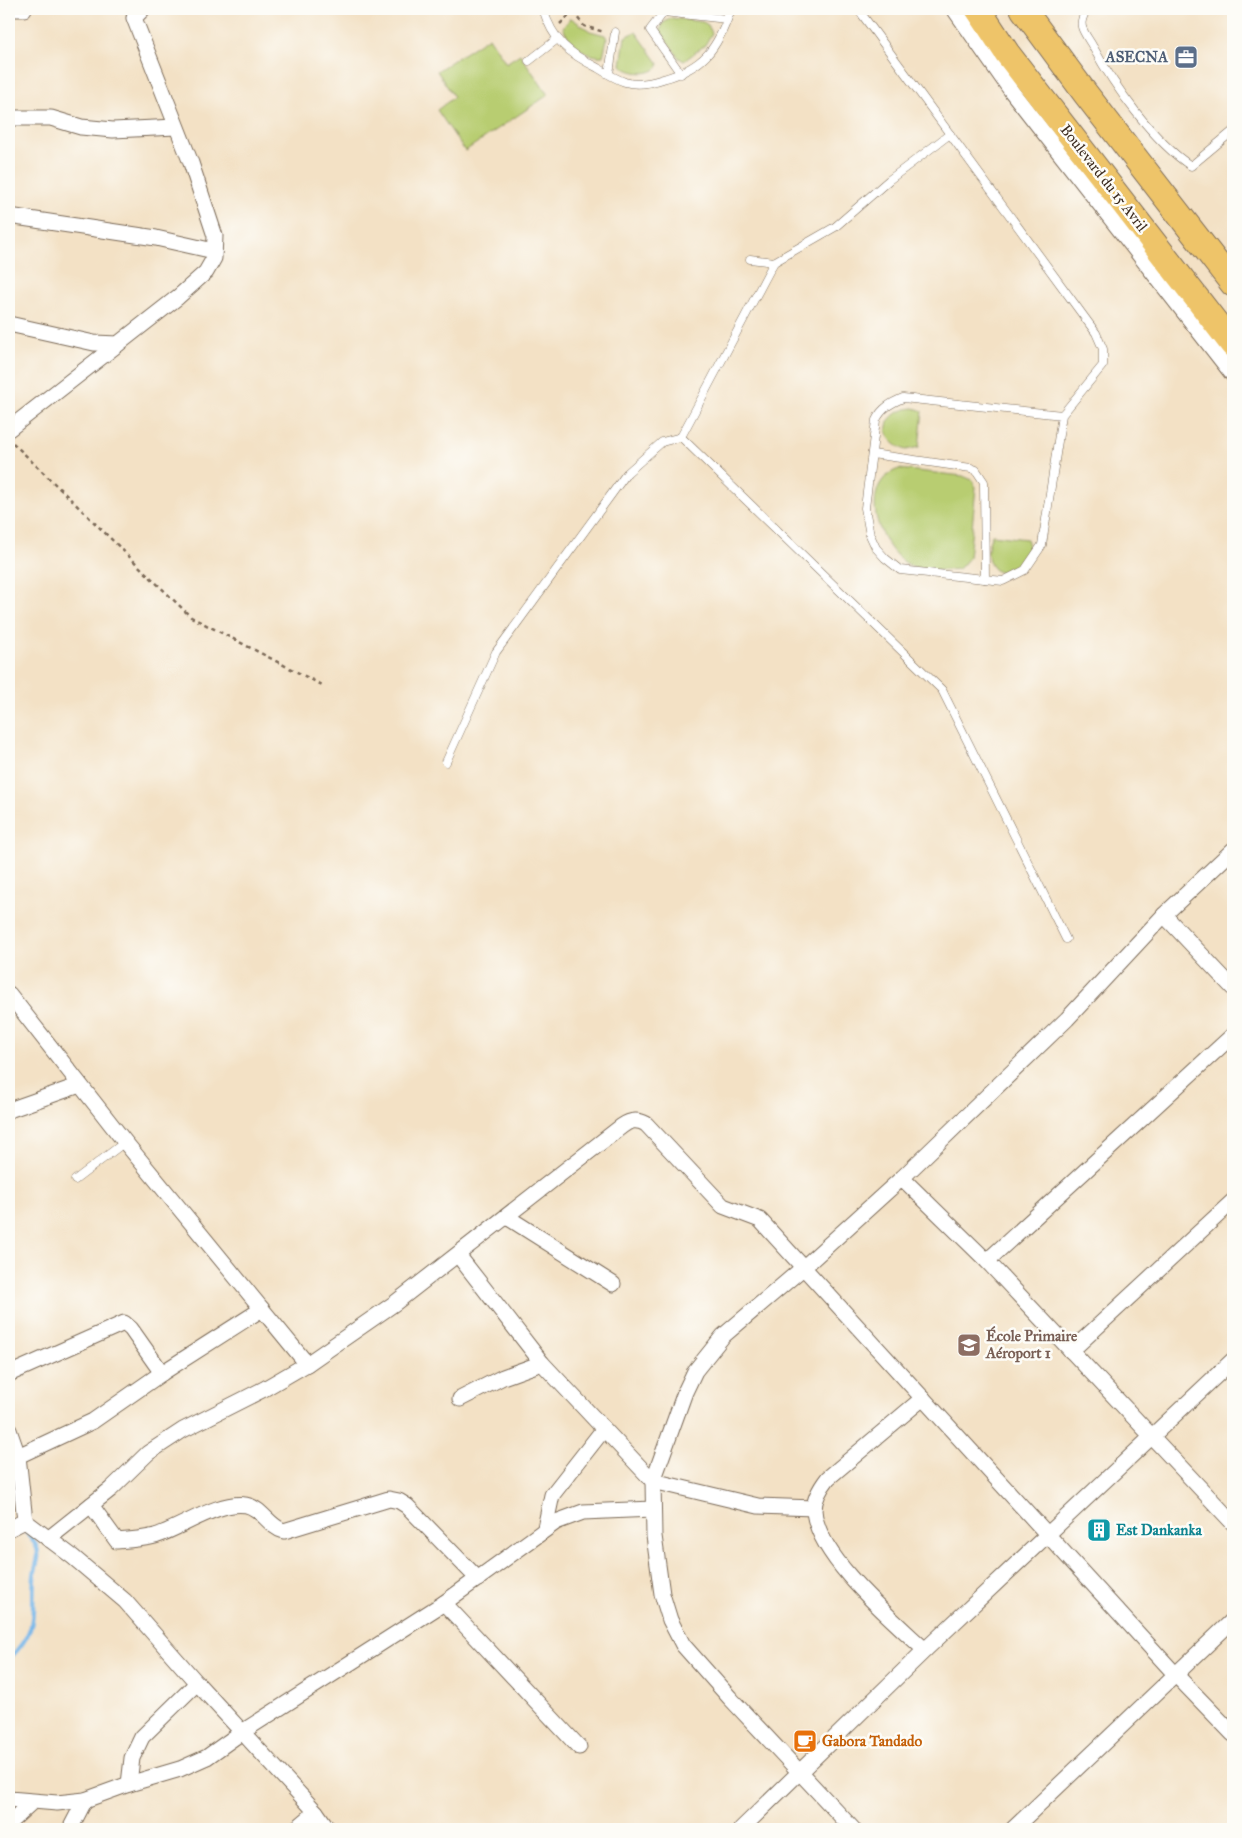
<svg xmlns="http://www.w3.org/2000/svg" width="1242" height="1838" viewBox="0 0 1242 1838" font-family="'IM FELL Great Primer',serif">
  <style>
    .green { fill: #b8cd71; stroke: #7a7c48 }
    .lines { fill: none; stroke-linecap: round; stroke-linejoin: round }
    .stream { stroke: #73b5e8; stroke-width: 4.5 }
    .service-casing { stroke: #7b6a58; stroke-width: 9 }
    .minor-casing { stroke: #7b6a58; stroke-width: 17 }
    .trunk-casing { stroke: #7b6a58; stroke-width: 27 }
    .path { stroke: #7b6a58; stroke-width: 2.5; stroke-dasharray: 4 4; stroke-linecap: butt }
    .service { stroke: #fff; stroke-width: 8 }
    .minor { stroke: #fff; stroke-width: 15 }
    .trunk { stroke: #eec469; stroke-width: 25 }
    .labels { text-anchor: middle; stroke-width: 5; stroke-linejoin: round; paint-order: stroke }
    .service-label { font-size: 15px; font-weight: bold; fill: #4e5e75; stroke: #fdfcf7; text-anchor: end }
    .street-label { font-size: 15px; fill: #3b2a1e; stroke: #fdfcf7 }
    .education-label { font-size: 15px; font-weight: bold; fill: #785e54; stroke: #fdfcf7; text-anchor: start }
    .culture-label { font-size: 15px; font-weight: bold; fill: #0d838f; stroke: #fdfcf7; text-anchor: start }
    .food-label { font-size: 15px; font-weight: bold; fill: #c56008; stroke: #fdfcf7; text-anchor: start }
  </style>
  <rect width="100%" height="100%" fill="#fdfcf7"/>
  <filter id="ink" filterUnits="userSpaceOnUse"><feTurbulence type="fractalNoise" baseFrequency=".02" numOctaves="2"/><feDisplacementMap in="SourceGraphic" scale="10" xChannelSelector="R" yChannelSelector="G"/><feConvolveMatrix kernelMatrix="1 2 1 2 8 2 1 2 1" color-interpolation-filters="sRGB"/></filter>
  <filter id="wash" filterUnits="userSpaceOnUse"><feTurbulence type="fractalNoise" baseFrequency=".0096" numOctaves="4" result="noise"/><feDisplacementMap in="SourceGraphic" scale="20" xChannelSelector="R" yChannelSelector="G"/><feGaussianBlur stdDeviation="1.12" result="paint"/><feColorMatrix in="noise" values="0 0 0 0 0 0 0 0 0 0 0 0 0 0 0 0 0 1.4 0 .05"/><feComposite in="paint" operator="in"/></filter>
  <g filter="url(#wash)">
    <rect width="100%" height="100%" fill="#f3e1c5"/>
    <g class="green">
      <path d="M571,18L590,31L605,35L607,39L603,56C587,58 568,42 563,27Z"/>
      <polygon points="672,18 703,22 708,25 712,33 705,45 684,61 679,58 660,31 663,23"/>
      <path d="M636,32L659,64C654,77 629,74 621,65L625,37Z"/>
      <polygon points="489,37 506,63 520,54 548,95 465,151 437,110 454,97 437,71"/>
      <path d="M914,408L923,411L919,447L906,450C876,439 883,410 914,408Z"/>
      <path d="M899,469L963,476L972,480L976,487L969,558L959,569C946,570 930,572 917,568C880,558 854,484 899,469Z"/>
      <path d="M992,535L1027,539C1030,545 1027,552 1024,557C1005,590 977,566 992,535Z"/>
    </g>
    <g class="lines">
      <g class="stream">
        <polyline points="10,1471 18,1512"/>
        <path d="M9,1659C40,1628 31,1616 34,1578C34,1567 41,1559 37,1548C34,1541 28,1534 25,1528"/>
      </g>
    </g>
  </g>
  <g filter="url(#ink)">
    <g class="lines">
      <g class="service-casing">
        <g id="service">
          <path d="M543,9C553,41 568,53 598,68C606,73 616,79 625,82C638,86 651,83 663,79C704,68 718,48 731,9"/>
          <path d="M858,9L1096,333L1103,349V365L1062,415L1042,545L1025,570L1003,581L900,570L885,558L876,548L870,535L865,508L876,420C882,408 891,403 903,398L1062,415"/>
          <path d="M1087,9C1084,14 1080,21 1082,27C1084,34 1090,41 1093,47C1114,86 1154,142 1191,166L1233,131"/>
          <polyline points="529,61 556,40"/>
          <polyline points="609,74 615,32"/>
          <polyline points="681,74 650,30 664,12 727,19"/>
          <polyline points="750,259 774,262 835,227 889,180 950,134"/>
          <polyline points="681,437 774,262"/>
          <polyline points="872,454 971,468 976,470 984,482 985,579"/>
          <polyline points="446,762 496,652 627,473 662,442 681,437 942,690 1066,939"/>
          <polyline points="75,1180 125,1142"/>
        </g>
      </g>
      <g class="minor-casing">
        <g id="minor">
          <polyline points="9,9 24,9"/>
          <polyline points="954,9 1012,92 1233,375"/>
          <polyline points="9,118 51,118 81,127 113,130 176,127"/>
          <polyline points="9,216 156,238 214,251"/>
          <polyline points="9,324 94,343 118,344 178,297 206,272 214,258 215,236 191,163 134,18 143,9"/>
          <polyline points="9,429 118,344"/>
          <polyline points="1164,915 1233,988"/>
          <polyline points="9,994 125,1142 307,1364"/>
          <polyline points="9,1110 80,1085"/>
          <polyline points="902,1178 987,1261 1233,1523"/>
          <polyline points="507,1217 613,1284"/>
          <polyline points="458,1255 542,1363 653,1481 758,1506 814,1508"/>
          <polyline points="987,1261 1233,1035"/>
          <polyline points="1071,1351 1233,1201"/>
          <polyline points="9,1374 124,1323 131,1329 162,1373"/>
          <path d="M923,1398L828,1478C821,1487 814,1498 814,1510C817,1557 892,1619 925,1650"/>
          <polyline points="460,1399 503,1377 542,1363"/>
          <polyline points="9,1430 18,1456 25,1521 73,1557 125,1601 197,1683 316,1812 328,1829"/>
          <polyline points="18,1456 93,1421 162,1373 262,1309"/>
          <path d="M91,1505L117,1541C129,1540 143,1539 155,1536C181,1528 220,1500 246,1505C262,1508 269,1527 284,1531L389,1499L399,1501L407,1506L478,1579"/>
          <polyline points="545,1528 552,1495 603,1430"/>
          <polyline points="9,1529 25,1521"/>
          <path d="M48,1539L111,1489L148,1453L183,1430L264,1389L307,1364L395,1303L622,1126C630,1120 637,1119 646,1124L723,1206L760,1220L1175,1674L1233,1734"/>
          <polyline points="444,1603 579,1747"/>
          <polyline points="129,1784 132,1758 142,1737 197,1683"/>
          <polyline points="9,1799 57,1803 85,1800 129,1784 180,1769 207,1757 242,1732 444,1603 556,1522 583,1512 653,1509"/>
          <polyline points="9,1823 32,1802"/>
          <polyline points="70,1829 85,1800"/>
          <polyline points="296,1829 316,1812"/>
          <polyline points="741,1829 925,1650 1233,1360"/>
          <polyline points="853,1829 730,1698 683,1645 670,1620 662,1594 654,1536 653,1481 685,1392 695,1371 723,1336 804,1267 902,1178 1067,1019 1164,915 1233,850"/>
          <polyline points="1013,1829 1233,1620"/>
        </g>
      </g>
      <g class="trunk-casing">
        <g id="trunk">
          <polyline points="978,9 1007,53 1233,345"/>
          <polyline points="1023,9 1085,93 1233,284"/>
        </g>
      </g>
      <g class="path">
        <polyline points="573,12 584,26 604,32"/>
        <polyline points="560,24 576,9"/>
        <polyline points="13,443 191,617 324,686"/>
      </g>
      <use href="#service" class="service"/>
      <use href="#minor" class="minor"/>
      <use href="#trunk" class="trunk"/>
    </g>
  </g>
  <defs>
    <g id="office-square" transform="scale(1.25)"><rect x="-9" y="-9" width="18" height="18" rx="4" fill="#5c6f8a" stroke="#fdfcf7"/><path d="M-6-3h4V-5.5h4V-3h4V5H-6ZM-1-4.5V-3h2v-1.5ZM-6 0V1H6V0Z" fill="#fff"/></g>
    <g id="school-square" transform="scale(1.25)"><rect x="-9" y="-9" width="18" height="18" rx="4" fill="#8d6e63" stroke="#fdfcf7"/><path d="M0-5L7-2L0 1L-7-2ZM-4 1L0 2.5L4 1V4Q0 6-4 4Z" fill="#fff"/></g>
    <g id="building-square" transform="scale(1.25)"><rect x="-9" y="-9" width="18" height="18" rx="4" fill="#0f9aa8" stroke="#fdfcf7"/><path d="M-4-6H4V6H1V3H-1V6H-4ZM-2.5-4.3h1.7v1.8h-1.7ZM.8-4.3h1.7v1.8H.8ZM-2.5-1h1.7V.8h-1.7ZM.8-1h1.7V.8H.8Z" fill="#fff"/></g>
    <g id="cafe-square" transform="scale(1.25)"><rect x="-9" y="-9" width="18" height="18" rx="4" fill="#e8710a" stroke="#fdfcf7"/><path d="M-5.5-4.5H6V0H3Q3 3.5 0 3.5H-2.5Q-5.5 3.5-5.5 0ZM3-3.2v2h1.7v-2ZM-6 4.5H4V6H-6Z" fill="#fff"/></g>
  </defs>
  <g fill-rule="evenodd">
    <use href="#office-square" x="1186" y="57"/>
    <use href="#school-square" x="969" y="1345"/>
    <use href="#building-square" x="1099" y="1530"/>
    <use href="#cafe-square" x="805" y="1741"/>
  </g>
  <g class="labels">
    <g class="service-label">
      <text x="1168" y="62">ASECNA</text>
    </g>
    <g class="street-label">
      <text transform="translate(1104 178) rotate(52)" y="5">Boulevard du 15 Avril</text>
    </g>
    <g class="education-label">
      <text x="986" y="1341">École Primaire<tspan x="986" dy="17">Aéroport 1</tspan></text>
    </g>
    <g class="culture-label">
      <text x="1116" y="1535">Est Dankanka</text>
    </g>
    <g class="food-label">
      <text x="822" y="1746">Gabora Tandado</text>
    </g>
  </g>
  <rect width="1242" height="1838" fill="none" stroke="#fdfcf7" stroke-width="30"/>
</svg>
